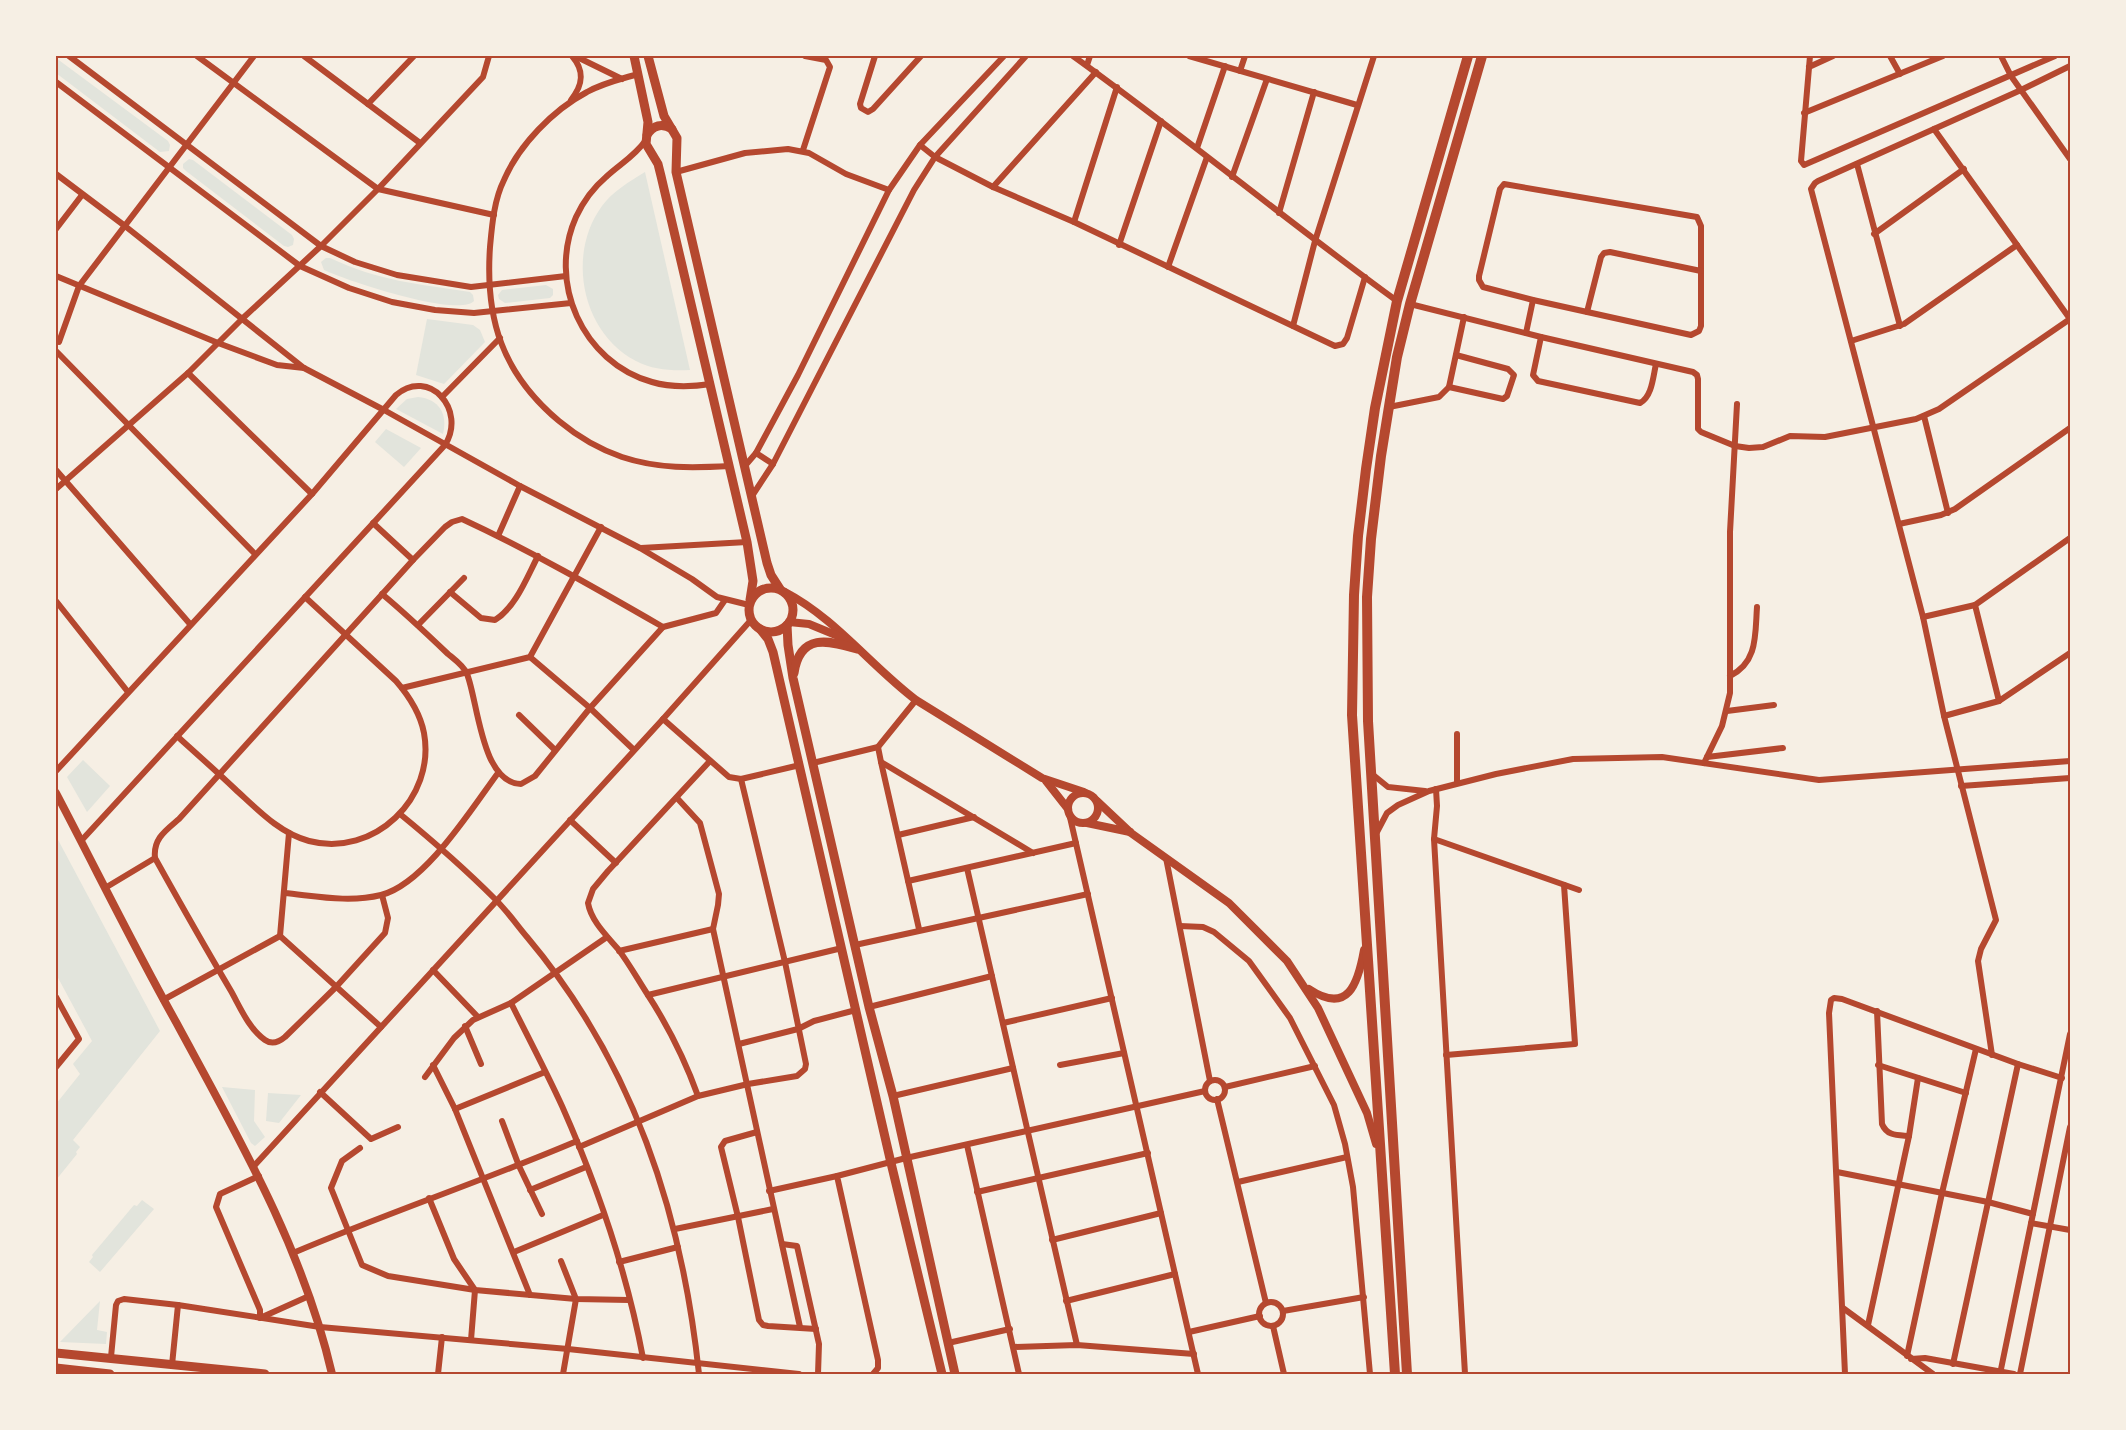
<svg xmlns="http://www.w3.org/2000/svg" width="2126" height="1430" viewBox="0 0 2126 1430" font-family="'Noto Sans',sans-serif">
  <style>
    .green { fill: #e2e4dc }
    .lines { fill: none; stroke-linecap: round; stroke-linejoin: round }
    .minor { stroke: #b5482f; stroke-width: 6 }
    .tertiary { stroke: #b5482f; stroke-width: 8 }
    .secondary { stroke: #b5482f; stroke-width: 9 }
    .trunk { stroke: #b5482f; stroke-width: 10 }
    .neatline { fill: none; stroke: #b5482f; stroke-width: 2 }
  </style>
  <rect width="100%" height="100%" fill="#f6efe4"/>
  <g class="green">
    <polygon points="56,58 168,141 170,145 169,151 160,152 56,73"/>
    <polygon points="189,159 193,160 292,235 294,239 293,245 288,247 284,246 186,171 183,168 183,164"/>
    <path d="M645,172L690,370C672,371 653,370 636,361C582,333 566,255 602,206C612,192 630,181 645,172Z"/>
    <path d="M330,258C379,281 418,284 470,292L473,295L474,301C458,318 345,280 324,270L321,262L326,258Z"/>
    <polygon points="546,285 553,289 553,295 550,298 505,303 499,299 498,295 502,290"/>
    <polygon points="427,319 473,325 480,330 485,342 444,384 416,375"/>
    <path d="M418,397C439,399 448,414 443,434L396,409L407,399Z"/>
    <polygon points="386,429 421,448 404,467 375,442"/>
    <polygon points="83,760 110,786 87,812 67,777"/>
    <polygon points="56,836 160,1031 73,1140 80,1147 76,1152 77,1154 56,1180 56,1104 80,1074 73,1064 92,1041 56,974"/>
    <polygon points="222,1087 255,1090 254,1121 265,1137 255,1146 251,1143"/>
    <polygon points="268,1093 301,1095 279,1123 266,1121"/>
    <polygon points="142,1200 154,1209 100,1272 89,1262 93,1257 92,1255 134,1205 137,1206"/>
    <polygon points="100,1301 97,1330 107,1332 106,1344 60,1342"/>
  </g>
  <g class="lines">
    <g class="minor">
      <polyline points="69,56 321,246 355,262 397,275 471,287 566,276"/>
      <polyline points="197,56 378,189 494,215"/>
      <polyline points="304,56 420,143"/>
      <polyline points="575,56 622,79"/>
      <polyline points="875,56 860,104 861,108 868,112 873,109 921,56"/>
      <path d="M1073,56C1183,135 1287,221 1397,301"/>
      <polyline points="1189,56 1357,105"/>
      <polyline points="1810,56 1801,161 1804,165 2055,56"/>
      <polyline points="1890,56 1900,74"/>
      <polyline points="2001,56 2011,76 2070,159"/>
      <polyline points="1087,65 1090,56"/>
      <polyline points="1809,67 1833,56"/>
      <polyline points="1240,71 1245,56"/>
      <path d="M638,74C621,79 603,83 587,92C553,110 519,145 504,180C494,200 492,225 490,247C485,319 502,373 559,421C577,436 599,449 622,457C658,469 693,468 730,466"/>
      <polyline points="56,82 300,266 349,288 392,302 435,310 474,313 571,303"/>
      <path d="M571,100C583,85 585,71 572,56"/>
      <polyline points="368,104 414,56"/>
      <polyline points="1804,113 1943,56"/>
      <polyline points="1934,129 2070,319"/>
      <path d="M646,140C635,156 620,164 606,177C593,188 583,202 576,217C547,282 582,362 652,382C672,388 691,387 711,384"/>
      <polyline points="920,145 935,157 993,187 1074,222 1335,346 1343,344 1347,338 1365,277"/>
      <polyline points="1197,148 1225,66"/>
      <polyline points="803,150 830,67 826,60 805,56"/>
      <polyline points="1857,164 1900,326"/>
      <polyline points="676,172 745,153 788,149 809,153 846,174 889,190"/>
      <polyline points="56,174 125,226 304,368 384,410 520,486 640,548 692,579 717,597 749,605"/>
      <polyline points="1232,177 1267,79"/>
      <polygon points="1504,184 1697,217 1701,226 1701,326 1699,331 1691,335 1533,300 1483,287 1479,280 1479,276 1500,189"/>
      <polyline points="993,187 1096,72"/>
      <polyline points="1279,213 1314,92"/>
      <polyline points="1074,222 1117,87"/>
      <polyline points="56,229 82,195"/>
      <polyline points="1874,234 1964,169"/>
      <polyline points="1119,245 1161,121"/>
      <polyline points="1168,267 1207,157"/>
      <polyline points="56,276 218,343 277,365 304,368"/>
      <polyline points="1410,304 1541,337 1693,372 1697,375 1698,379 1698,429 1701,432 1735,446 1749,448 1763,447 1790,436 1825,437 1916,419 1939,409 2070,319"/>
      <polyline points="1587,312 1601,257 1604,253 1610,252 1701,271"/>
      <polyline points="1293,326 1315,241 1374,56"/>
      <polyline points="1526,333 1533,300"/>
      <path d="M1541,337L1533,375L1538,381L1640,403C1652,397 1653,377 1656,364"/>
      <polyline points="1851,341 1904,324 2017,245"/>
      <polyline points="59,342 79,286 254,56"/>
      <polyline points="56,351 255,554"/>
      <polyline points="188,373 312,494"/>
      <polyline points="1449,387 1503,399 1507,396 1514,375 1508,369 1456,355"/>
      <polyline points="442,397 500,338"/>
      <polyline points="1389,407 1439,397 1449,387 1464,317"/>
      <polyline points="1924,416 1948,513"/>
      <polyline points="756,453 773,464"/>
      <polyline points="744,467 756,453 798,375 889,190 920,145 1004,56"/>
      <polyline points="56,470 190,624"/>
      <polyline points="56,489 188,373 243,318 321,246 378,189 483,77 489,56"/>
      <polyline points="752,496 773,464 914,190 935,157 1026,56"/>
      <polyline points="373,523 413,560"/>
      <polyline points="1899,524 1941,515 1955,509 2070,428"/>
      <polyline points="498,536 520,486"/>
      <polyline points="641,548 747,542"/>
      <path d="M450,592L481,618L495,620C516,607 527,577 538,556"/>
      <path d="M382,594C405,613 426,633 448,654C454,659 464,666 467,674C478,701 481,783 521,784L535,776L590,708L663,627L716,613L725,600"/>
      <polyline points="56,601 128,692"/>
      <polyline points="1975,605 1999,701"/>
      <polyline points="1923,617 1975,605 2070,538"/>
      <polyline points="418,625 464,578"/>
      <polyline points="530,657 590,708 634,750"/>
      <path d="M1730,676C1758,662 1755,635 1757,607"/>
      <polyline points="402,688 530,657 601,527"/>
      <polyline points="1727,711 1774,705"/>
      <polyline points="519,715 555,750"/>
      <polyline points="1944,716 1999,701 2070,653"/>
      <polyline points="1457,734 1457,783"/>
      <path d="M177,736C197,754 216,771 235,789C257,809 279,833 309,841C374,858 436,798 424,733C420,712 409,696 396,681L305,597"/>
      <polyline points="878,747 881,762 1033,853"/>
      <polyline points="1707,757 1783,748"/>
      <polyline points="881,762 919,929"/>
      <polyline points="813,763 878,747 916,700"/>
      <polyline points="1704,763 1722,726 1730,693 1730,532 1737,404"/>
      <path d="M56,771L312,494L396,395C429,367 467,410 445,445L81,841"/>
      <polyline points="1372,774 1388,787 1425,791"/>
      <polyline points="741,779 800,765"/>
      <polyline points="1961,786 2070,778"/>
      <polyline points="1436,789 1437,806 1434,839 1465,1374"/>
      <polyline points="677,798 700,823 719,894 718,905 713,929 800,1327"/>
      <polyline points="1069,813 1198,1374"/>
      <path d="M400,814C433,841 465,869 495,899C507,911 517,925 527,937C633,1063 682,1213 699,1374"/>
      <polyline points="570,820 616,863"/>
      <polyline points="1377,832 1387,813 1398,805 1429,791 1496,774 1573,759 1662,757 1819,780 2070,761"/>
      <polyline points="898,835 974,817"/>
      <polyline points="1434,839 1579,890"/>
      <polyline points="1166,858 1210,1081"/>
      <polyline points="967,868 1077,1345"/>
      <polyline points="908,881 1076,843"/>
      <polyline points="105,888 155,858"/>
      <path d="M284,893C316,896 349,903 381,895C425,884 472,808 498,773"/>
      <path d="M382,895L388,918L385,933L336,987L285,1037C279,1042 272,1045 265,1040C249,1029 240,1007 231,991C205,947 180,903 155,858C153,839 165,831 179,819L413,560L445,527L452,522L462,519C531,551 597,589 663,627"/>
      <polyline points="1180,926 1203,927 1214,932 1249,961 1290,1018 1334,1105 1345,1144 1353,1187 1370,1374"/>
      <polyline points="280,936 381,1027"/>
      <polyline points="280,936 289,833"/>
      <polyline points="855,945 1088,894"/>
      <polyline points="619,951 713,929"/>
      <polyline points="433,970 478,1017"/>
      <polyline points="648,995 842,948"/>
      <polyline points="56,997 79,1039 56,1067"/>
      <polyline points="163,1000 280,936"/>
      <path d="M511,1003C528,1037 546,1071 562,1106C597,1185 627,1273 643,1358"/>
      <polyline points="869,1007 992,976"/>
      <path d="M1877,1011L1882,1124C1887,1136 1897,1135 1909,1136"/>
      <polyline points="1003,1023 1112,998"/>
      <polyline points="465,1026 481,1064"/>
      <polyline points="739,1044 798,1029 814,1021 856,1010"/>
      <polyline points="1446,1055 1575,1044 1564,885"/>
      <polyline points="1992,1055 1978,961 1981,949 1996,920 1944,716 1923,617 1811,189 1815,183 1818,181 2021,90 2070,66"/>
      <polyline points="433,1065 455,1109 530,1295"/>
      <polyline points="1060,1065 1124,1053"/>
      <polyline points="1878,1065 1966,1093"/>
      <polyline points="425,1077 454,1038 473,1020 511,1003 607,937"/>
      <circle cx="1215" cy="1090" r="10"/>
      <polyline points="1225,1087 1315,1066"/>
      <polyline points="320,1092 371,1139 398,1127"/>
      <path d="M698,1096C685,1060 667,1024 646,992C637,978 628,962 618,949C607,936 591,921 588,903L593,889L608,871L710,761"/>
      <polyline points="893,1096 1013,1068"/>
      <polyline points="1217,1099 1266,1303"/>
      <polyline points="455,1109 545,1072"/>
      <polyline points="502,1121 519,1166 542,1214"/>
      <polyline points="757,1132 725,1141 721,1147 738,1217 759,1320 763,1325 768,1326 816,1329"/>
      <polyline points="967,1145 1019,1374"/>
      <polyline points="579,1147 698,1096 748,1084 797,1076 805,1069 806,1064 785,962 741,779 729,777 663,719"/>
      <polyline points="360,1148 342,1161 331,1188 362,1265 388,1276 475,1290 576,1299 629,1300"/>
      <polyline points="254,1166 663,719 751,620"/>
      <polyline points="1837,1172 1988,1202 2033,1214"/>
      <polyline points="259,1176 220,1194 216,1207 260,1310 260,1318 309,1296"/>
      <polyline points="1238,1182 1347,1157"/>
      <polyline points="530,1190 586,1167"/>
      <polyline points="769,1191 837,1176"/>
      <polyline points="977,1192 1148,1153"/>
      <polyline points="429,1198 454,1259 475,1290 471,1340"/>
      <polyline points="2031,1223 2070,1230"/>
      <polyline points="675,1229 773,1209"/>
      <polyline points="1052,1240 1161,1213"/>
      <polyline points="782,1244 797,1246 819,1344 818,1374"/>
      <polyline points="514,1252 603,1215"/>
      <path d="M293,1253C387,1213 483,1181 577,1141"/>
      <polyline points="561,1261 576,1299 563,1374"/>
      <polyline points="619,1262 678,1247"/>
      <polyline points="1066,1301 1175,1274"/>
      <circle cx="1271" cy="1314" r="12"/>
      <polyline points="1843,1308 1933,1374"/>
      <polyline points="1283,1311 1364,1297"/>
      <polyline points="1868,1325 1909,1136 1918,1078"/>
      <polyline points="1273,1326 1284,1374"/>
      <polyline points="1189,1332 1260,1316"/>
      <polyline points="948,1343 1010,1329"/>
      <polyline points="1014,1347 1077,1345 1194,1354"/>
      <polyline points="1907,1356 1942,1193 1976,1049"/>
      <polyline points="111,1357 116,1305 118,1301 124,1299 178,1305 320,1327 568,1349 799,1374"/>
      <polyline points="1911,1359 1925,1358 2014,1374"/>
      <polyline points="1953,1364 2018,1064"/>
      <polyline points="172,1365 178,1305"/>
      <polyline points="438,1374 442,1337"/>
      <polyline points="873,1374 878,1368 878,1360 837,1176 906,1158 1205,1091"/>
      <polyline points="1845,1374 1829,1013 1831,1000 1834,998 1842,999 2018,1064 2062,1078"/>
      <polyline points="2000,1374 2070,1034"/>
      <polyline points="2020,1374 2070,1127"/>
    </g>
    <g class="tertiary">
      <path d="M785,592C835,618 871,666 916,700L1042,778L1084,792"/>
      <polyline points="789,622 809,624 843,638"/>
      <polyline points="1046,781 1068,809"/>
      <circle cx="1083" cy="808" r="15"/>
      <path d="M56,793C96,869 134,947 176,1022C237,1135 303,1248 332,1374"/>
      <polyline points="1097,801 1131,833 1229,903 1287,961 1318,1008 1367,1113 1376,1144"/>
      <polyline points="1087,823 1130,832"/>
      <path d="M1309,989C1348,1015 1358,984 1364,950"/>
    </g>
    <g class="secondary">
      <polyline points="634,56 648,122 646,144 658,164 661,176 747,542 753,581 750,600"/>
      <polyline points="648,56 664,116 677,138 676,172 767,563 771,575 780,589"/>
      <path d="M647,135C653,125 662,123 672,129"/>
      <circle cx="771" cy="610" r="22"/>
      <polyline points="787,625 788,645 793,678 869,1007 893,1096 955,1374"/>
      <polyline points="760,629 768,639 773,652 891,1163 942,1374"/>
      <path d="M794,673C800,633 828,640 857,649"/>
      <polyline points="56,1353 265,1374"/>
      <polyline points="56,1368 110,1374"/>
    </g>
    <g class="trunk">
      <polyline points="1395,1374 1352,715 1354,595 1358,536 1366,469 1375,408 1397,301 1468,56"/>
      <polyline points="1407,1374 1368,721 1367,597 1371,539 1381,456 1397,357 1410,304 1482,56"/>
    </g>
  </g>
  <rect width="2126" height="1430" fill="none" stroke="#f6efe4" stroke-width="114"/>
  <rect x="57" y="57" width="2012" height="1316" class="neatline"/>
</svg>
